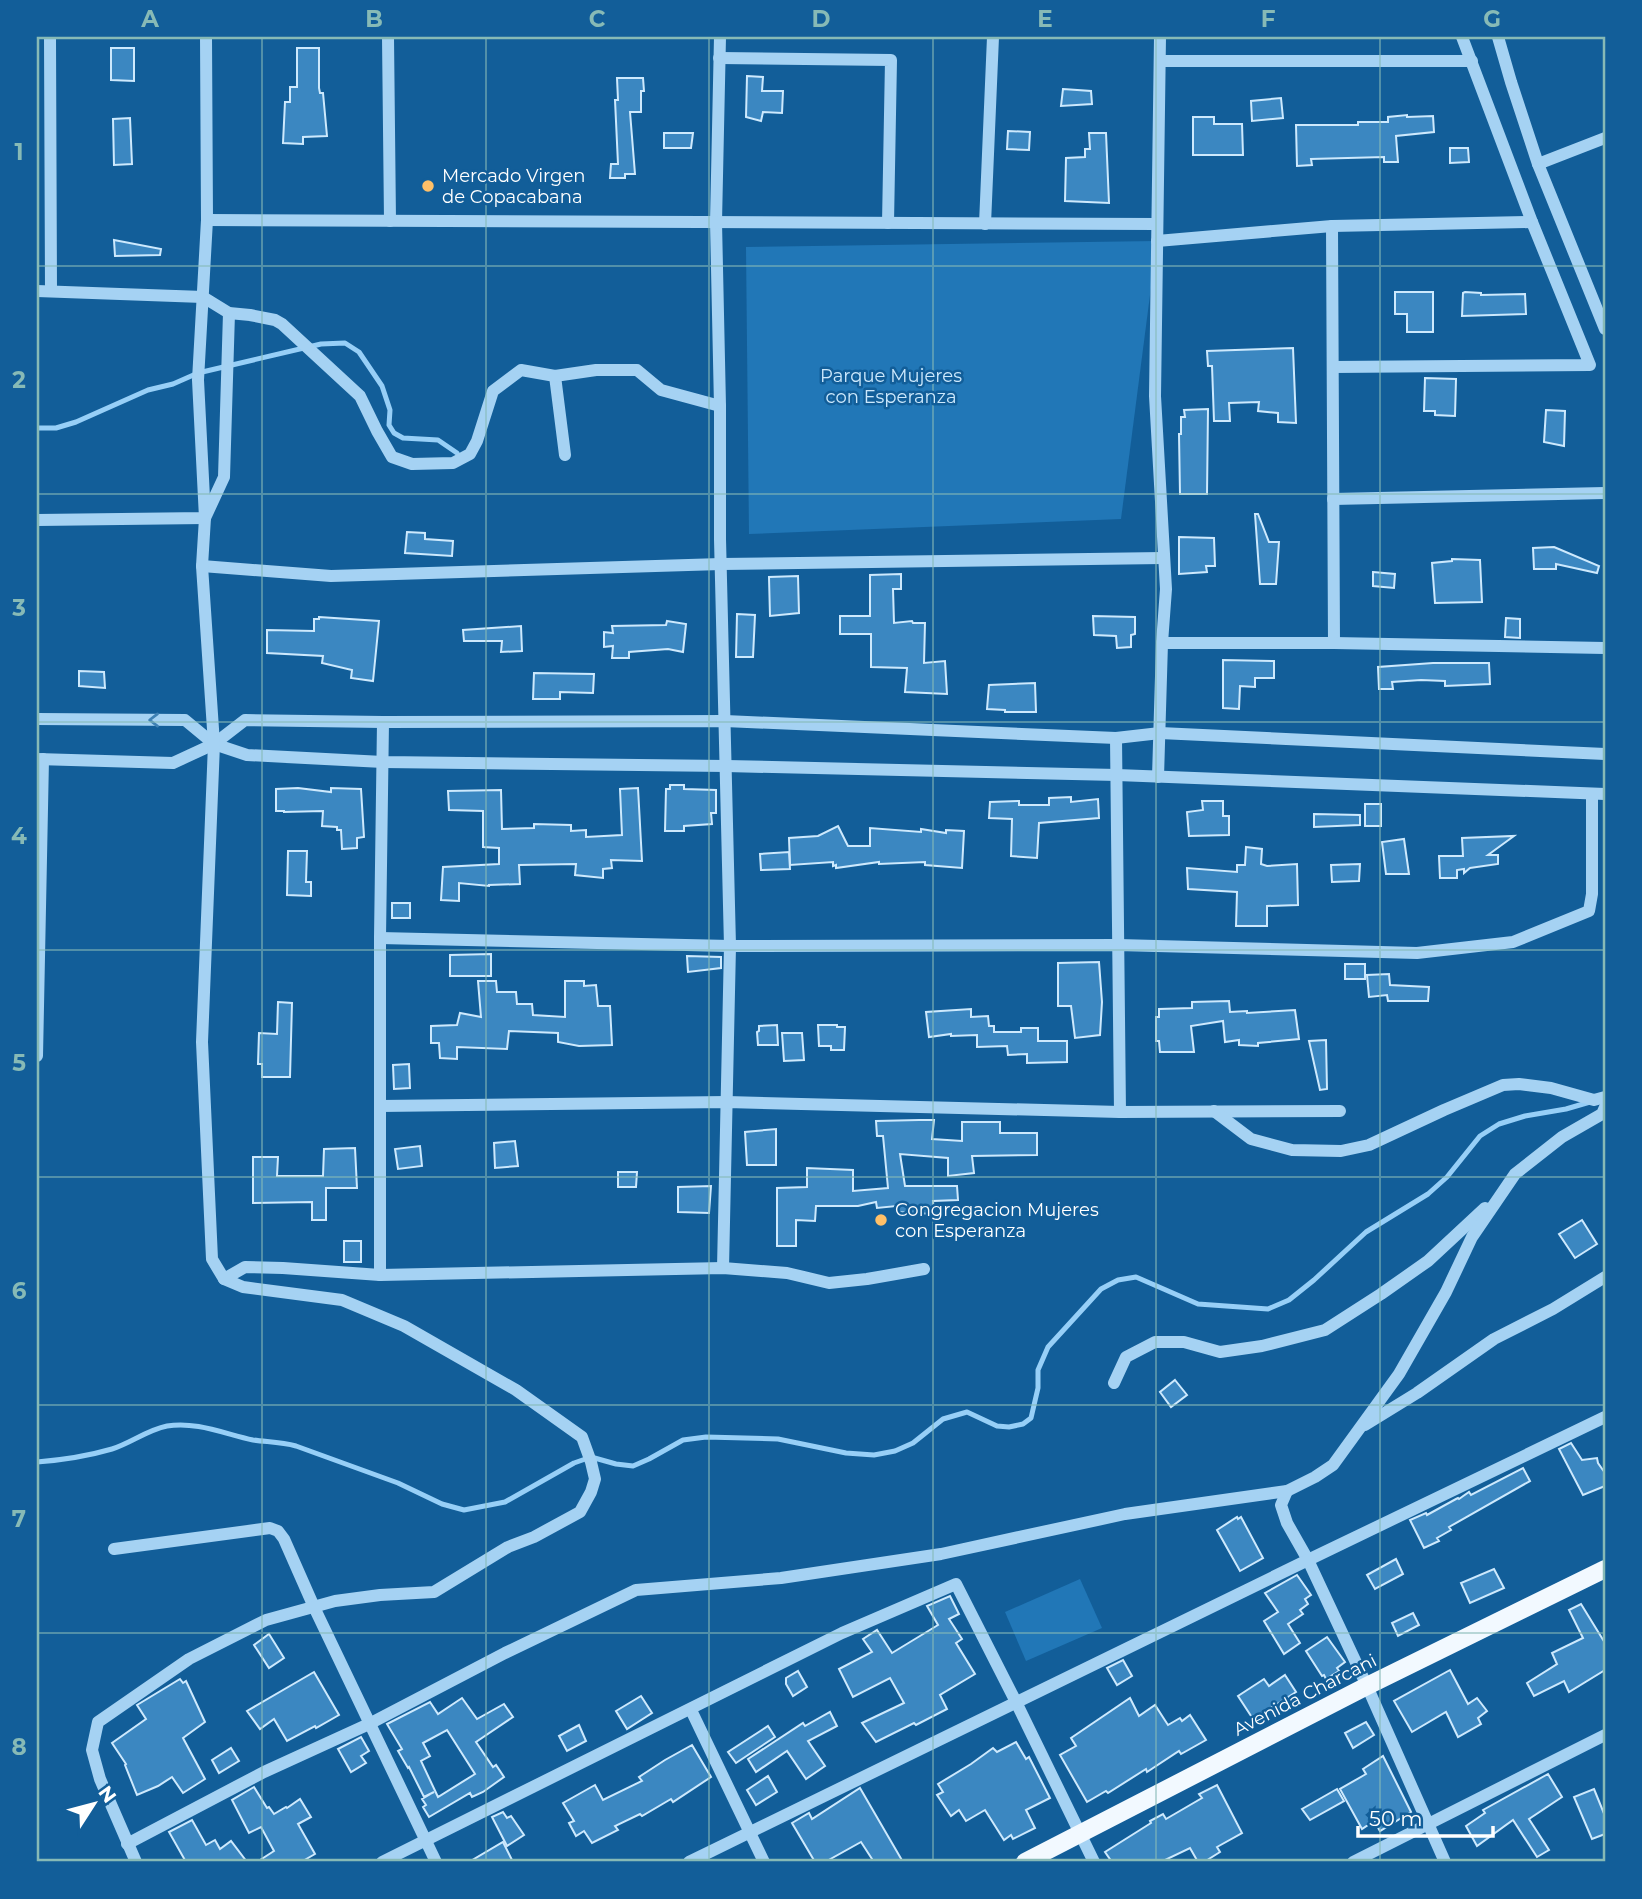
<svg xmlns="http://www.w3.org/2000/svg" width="1642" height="1899" viewBox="0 0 1642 1899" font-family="Montserrat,sans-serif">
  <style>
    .green { fill: #2177b7 }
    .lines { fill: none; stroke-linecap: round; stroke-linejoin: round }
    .stream { stroke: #97cff7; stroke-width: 5 }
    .building { fill: #3b87c1; stroke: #cde9fd; stroke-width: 2; fill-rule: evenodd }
    .minor { stroke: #a5d2f3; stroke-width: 12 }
    .major { stroke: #f2f9ff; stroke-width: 18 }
    .oneway { stroke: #3e81b4 }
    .grid { fill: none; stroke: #87bab6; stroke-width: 2; stroke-opacity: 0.55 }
    .poi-dot { fill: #ffc068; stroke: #125e99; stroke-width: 2.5 }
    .labels { text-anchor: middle; stroke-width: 5; stroke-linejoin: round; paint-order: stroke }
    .poi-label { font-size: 18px; fill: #fff; stroke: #125e99; text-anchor: start }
    .park-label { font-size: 18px; fill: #cde9fd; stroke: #125e99 }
    .street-label { font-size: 18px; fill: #fff; stroke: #125e99 }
    .neatline { fill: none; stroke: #87bab6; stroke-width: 2.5 }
    .grid-label { font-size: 23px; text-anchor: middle; font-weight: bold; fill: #87bab6 }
  </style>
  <rect width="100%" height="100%" fill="#125e99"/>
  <g class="green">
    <polygon points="1157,241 1121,519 749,534 746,247"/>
    <polygon points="1080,1579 1102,1628 1026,1661 1005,1612"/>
  </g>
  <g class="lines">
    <g class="stream">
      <polyline points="37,428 56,428 76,422 148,390 173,384 198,373 321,344 345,343 359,352 382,386 390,410 389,425 394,433 403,438 438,440 457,453"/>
      <path d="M37,1462C62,1460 88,1456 112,1449C131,1443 147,1430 167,1426C196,1421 225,1434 253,1440C267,1442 281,1442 296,1446L398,1483L442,1504L464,1510L505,1502L574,1463L591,1457L616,1464L633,1466L649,1459L683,1440L706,1437L778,1439L846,1453L874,1455L895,1451L913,1443L943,1419L967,1412L997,1426L1009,1427L1023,1424L1031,1418L1038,1388V1370L1048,1347L1101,1289L1118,1280L1136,1277L1198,1304L1268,1309L1289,1300L1314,1280L1366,1232L1428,1194L1447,1177L1480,1136L1499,1124L1525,1116L1566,1109L1590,1102"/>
    </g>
  </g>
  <g class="building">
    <polygon points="111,48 134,48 134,81 111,80"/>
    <polygon points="297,48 319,48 319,88 320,93 323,93 327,136 303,137 303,144 283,143 285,102 290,102 290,87 297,87"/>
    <polygon points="747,76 763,77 762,91 783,91 782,113 763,112 761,121 746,117"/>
    <polygon points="617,78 643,78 644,91 641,91 641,112 630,112 635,174 625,174 625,178 610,178 611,164 618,164 615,100 618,100"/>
    <polygon points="1063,89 1091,91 1092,104 1061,106"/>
    <polygon points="1281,98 1283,118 1252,121 1251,101"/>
    <polygon points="1407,115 1407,117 1433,116 1434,132 1396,136 1398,162 1384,162 1384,157 1311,159 1312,165 1297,166 1296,125 1358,125 1358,122 1388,122 1388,117"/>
    <polygon points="1193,117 1214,117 1214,124 1242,124 1243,155 1193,155"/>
    <polygon points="130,118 132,164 114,165 113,119"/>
    <polygon points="1008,131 1030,132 1029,150 1007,149"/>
    <polygon points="664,133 693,133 691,148 664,148"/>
    <polygon points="1089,133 1106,133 1109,203 1065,201 1066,158 1085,157 1085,149 1090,149"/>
    <polygon points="1450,148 1468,148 1469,162 1450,163"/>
    <polygon points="114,240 161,249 160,255 115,256"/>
    <polygon points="1395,292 1433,292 1433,332 1407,332 1407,314 1395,314"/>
    <polygon points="1465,292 1481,293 1481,295 1525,294 1526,314 1462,316 1463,293"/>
    <polygon points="1293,348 1296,423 1278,422 1278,413 1258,411 1259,402 1229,403 1230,421 1214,421 1212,366 1208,366 1207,351"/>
    <polygon points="1425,378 1456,379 1455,416 1435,415 1435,411 1424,411"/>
    <polygon points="1208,409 1207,494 1180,494 1179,434 1181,434 1181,417 1185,417 1184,410"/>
    <polygon points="1546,410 1565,411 1564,446 1544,442"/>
    <polygon points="1255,514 1258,514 1269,542 1279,542 1276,584 1260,584"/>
    <polygon points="407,532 425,533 425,539 453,541 452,556 405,553"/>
    <polygon points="1179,537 1214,538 1215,566 1206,566 1207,572 1179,574"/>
    <polygon points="1554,547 1599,566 1597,573 1556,564 1556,569 1534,569 1533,548"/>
    <polygon points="1452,559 1480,560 1482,602 1435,603 1432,563 1452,561"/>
    <polygon points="1373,572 1395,574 1394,588 1373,586"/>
    <polygon points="901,574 901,589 893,589 894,623 912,621 913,623 925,623 924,663 945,661 947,694 905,692 907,668 871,667 871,634 840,634 840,616 870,616 870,575"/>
    <polygon points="798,576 799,613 770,616 769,577"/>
    <polygon points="737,614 755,615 753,657 736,657"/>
    <polygon points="1093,616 1135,617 1135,634 1131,635 1131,647 1117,648 1116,636 1094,635"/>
    <polygon points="319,617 379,621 373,681 351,678 352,670 322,663 323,656 267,653 267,630 314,631 314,619 319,619"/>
    <polygon points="1506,618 1520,619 1520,638 1505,637"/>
    <polygon points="667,621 686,624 683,652 668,649 629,652 629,658 612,658 613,646 604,647 604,632 613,633 612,626 666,625"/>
    <polygon points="521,626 522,651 501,652 502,641 464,641 463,630"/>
    <polygon points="1223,660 1274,661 1274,678 1255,678 1255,687 1240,686 1239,709 1223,708"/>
    <polygon points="1433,663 1489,663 1490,684 1445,686 1445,681 1421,680 1392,682 1393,689 1379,689 1378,667"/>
    <polygon points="79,671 104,672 105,688 79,686"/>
    <polygon points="534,673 594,674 593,693 560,692 560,699 533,699"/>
    <polygon points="1035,683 1036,712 1005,712 1005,710 987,709 989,685"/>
    <polygon points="670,785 684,785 684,789 716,790 716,813 711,813 712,824 684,826 684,831 665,831 666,789 670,789"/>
    <polygon points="298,788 331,792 331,788 361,789 364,837 357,838 357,848 342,849 341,830 337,830 337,827 322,826 323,811 284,812 284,811 276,811 276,789"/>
    <polygon points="638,788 642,861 611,860 612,868 603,869 603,878 575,875 576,864 519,865 520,884 489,885 489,886 459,883 459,901 441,900 443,867 499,864 499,848 483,847 483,811 449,810 448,791 501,790 502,829 534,828 534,824 571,825 571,831 586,830 586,837 622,835 620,789"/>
    <polygon points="1071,797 1071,802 1098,799 1099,818 1039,823 1037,858 1011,856 1012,819 989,818 990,802 1019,801 1019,805 1049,805 1049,798"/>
    <polygon points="1202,801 1223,801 1223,816 1229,816 1229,835 1189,836 1187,812 1203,810"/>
    <rect x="1365" y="804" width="16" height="22"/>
    <polygon points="1314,814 1360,815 1360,825 1314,827"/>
    <polygon points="838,826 848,846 870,846 870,828 921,832 921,829 946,833 946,830 964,831 962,868 925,865 925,862 879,864 879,862 836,868 836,865 833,866 833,862 790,865 789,838 818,836"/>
    <polygon points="1514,836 1488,855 1498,855 1498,864 1470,868 1464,873 1464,869 1457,870 1457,878 1440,878 1439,856 1463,856 1462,838"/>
    <polygon points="1404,839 1409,874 1386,874 1382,842"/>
    <polygon points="1246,847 1262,849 1261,864 1267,866 1297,864 1298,905 1267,906 1267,926 1236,926 1237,892 1188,889 1187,868 1237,872 1237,865 1245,865"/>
    <polygon points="288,851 307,851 306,882 311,882 311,896 287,895"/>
    <polygon points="789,852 790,869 761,870 760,854"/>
    <polygon points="1360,864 1359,881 1332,882 1331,865"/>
    <rect x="392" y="903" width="18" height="15"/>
    <polygon points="491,954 491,976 450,976 450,955"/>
    <polygon points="687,956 721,957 721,968 688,972"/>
    <polygon points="1099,962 1102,1002 1100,1035 1075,1038 1071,1006 1058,1006 1058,963"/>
    <rect x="1345" y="964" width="20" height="15"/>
    <polygon points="1389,974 1390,985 1429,987 1428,1001 1388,1001 1387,995 1369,997 1367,975"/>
    <polygon points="478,981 496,981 497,992 516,992 517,1004 532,1004 533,1015 565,1017 565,981 584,981 584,986 596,985 598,1006 610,1006 612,1045 579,1046 558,1042 558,1033 509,1031 507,1049 457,1047 457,1059 440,1058 439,1043 431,1043 431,1026 457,1025 460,1013 481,1017"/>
    <polygon points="1229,1001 1230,1012 1247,1011 1247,1013 1295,1010 1299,1039 1258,1043 1258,1046 1239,1045 1239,1040 1225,1042 1223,1021 1191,1026 1194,1052 1160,1052 1159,1041 1156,1041 1156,1017 1159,1017 1159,1009 1192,1008 1192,1002"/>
    <polygon points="278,1002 292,1003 290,1077 262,1077 262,1064 258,1064 259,1033 277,1034"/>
    <polygon points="971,1009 971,1017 988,1016 989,1026 994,1026 994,1032 1021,1032 1021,1028 1038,1028 1038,1041 1067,1041 1067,1062 1027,1063 1027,1054 1008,1055 1007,1046 977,1047 977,1035 951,1036 951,1034 929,1037 926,1012"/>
    <polygon points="777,1025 778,1045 758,1045 757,1032 759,1031 759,1026"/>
    <polygon points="818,1025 837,1025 837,1027 845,1027 844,1050 831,1050 831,1046 819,1046"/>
    <polygon points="782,1033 802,1033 804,1060 784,1061"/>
    <polygon points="1326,1040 1327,1089 1320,1090 1309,1041"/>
    <polygon points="409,1064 410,1088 394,1089 393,1065"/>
    <polygon points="919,1120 934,1120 932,1139 962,1141 962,1122 1000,1122 1000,1133 1037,1133 1037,1155 972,1156 974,1173 948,1176 948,1158 900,1154 905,1186 957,1186 958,1200 933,1201 934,1214 896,1212 896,1206 877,1208 876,1202 858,1206 816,1206 815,1221 796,1220 796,1246 777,1246 777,1188 807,1187 807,1168 853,1170 853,1191 888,1188 883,1136 877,1136 876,1121"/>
    <polygon points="776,1129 776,1165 747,1165 745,1132"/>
    <polygon points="515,1141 518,1166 495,1168 494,1143"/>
    <polygon points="420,1146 422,1166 398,1169 395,1149"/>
    <polygon points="355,1148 357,1188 326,1188 326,1220 312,1220 312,1202 253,1203 253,1157 278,1157 277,1176 323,1176 324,1149"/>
    <polygon points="618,1172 637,1172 636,1187 618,1187"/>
    <polygon points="711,1186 709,1213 678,1212 678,1187"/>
    <polygon points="1582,1220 1597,1244 1575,1258 1559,1234"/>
    <rect x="344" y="1241" width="17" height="21"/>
    <polygon points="1175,1380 1187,1395 1171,1407 1160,1392"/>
    <polygon points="1571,1443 1582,1460 1597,1458 1598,1463 1605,1473 1605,1486 1583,1495 1559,1449"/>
    <polygon points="1523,1468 1530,1481 1449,1527 1451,1530 1437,1538 1439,1541 1424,1548 1410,1520 1426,1513 1427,1515 1456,1499 1458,1498 1459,1499 1469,1492 1471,1495"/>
    <polygon points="1237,1517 1238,1519 1241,1517 1263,1558 1240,1571 1217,1530"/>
    <polygon points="1396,1559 1403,1574 1375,1589 1367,1575"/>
    <polygon points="1494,1569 1504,1588 1470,1603 1461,1583"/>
    <polygon points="1297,1575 1311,1595 1305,1599 1308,1604 1300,1610 1303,1614 1288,1624 1300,1643 1284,1654 1264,1621 1278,1612 1265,1593"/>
    <polygon points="950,1596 959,1614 949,1619 962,1639 956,1643 975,1674 940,1695 947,1709 916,1725 914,1723 876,1742 862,1723 904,1703 890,1678 853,1697 839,1669 872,1652 863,1639 877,1630 892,1653 938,1625 927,1606"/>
    <polygon points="1581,1604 1605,1643 1605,1670 1569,1692 1564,1681 1534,1696 1527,1683 1557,1664 1552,1653 1583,1638 1569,1610"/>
    <polygon points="1413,1613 1419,1625 1398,1636 1392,1623"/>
    <polygon points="269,1634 284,1658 269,1668 254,1645"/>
    <polygon points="1327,1637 1345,1662 1337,1668 1339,1671 1326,1679 1324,1675 1322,1676 1306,1651"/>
    <polygon points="1123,1660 1132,1676 1117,1685 1107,1668"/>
    <polygon points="1450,1670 1468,1704 1477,1698 1487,1711 1478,1718 1481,1724 1458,1737 1446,1712 1412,1732 1394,1701"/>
    <polygon points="798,1671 807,1687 793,1696 786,1684 786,1678"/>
    <polygon points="314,1672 339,1715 316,1728 315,1726 287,1741 274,1719 260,1729 247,1711"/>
    <polygon points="1285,1675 1296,1692 1253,1719 1238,1696 1264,1679 1269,1686"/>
    <polygon points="180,1679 183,1683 186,1681 205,1722 183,1738 205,1779 183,1793 172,1777 158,1786 137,1795 125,1765 126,1764 112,1743 146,1719 137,1705"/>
    <polygon points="641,1696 652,1713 627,1729 616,1711"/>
    <path d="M462,1698L477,1719L504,1704L513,1717L476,1742L493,1767L496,1765L504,1777L483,1792L472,1797L470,1793L429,1817L423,1807L426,1805L422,1799L434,1792L424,1797L409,1767L408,1768L398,1751L402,1749L387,1724L430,1702L438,1714ZM447,1730L475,1774L438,1797L421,1761L430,1756L423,1743Z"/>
    <polygon points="1130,1698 1139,1716 1155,1705 1168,1725 1180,1718 1182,1721 1190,1715 1206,1740 1181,1754 1179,1751 1147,1772 1146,1769 1108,1793 1106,1791 1087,1802 1060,1755 1076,1746 1071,1738"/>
    <polygon points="830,1712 837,1726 808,1741 825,1766 806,1779 787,1751 756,1772 748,1759 803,1723 805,1726"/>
    <polygon points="1366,1722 1374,1735 1353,1748 1345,1733"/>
    <polygon points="579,1725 586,1741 567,1751 559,1736"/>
    <polygon points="768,1726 775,1737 736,1763 728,1752"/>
    <polygon points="361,1737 369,1751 361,1756 366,1763 351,1772 338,1749"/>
    <polygon points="1016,1742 1026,1759 1029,1757 1050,1798 1026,1810 1035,1828 1013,1839 1011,1835 1004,1840 985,1810 966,1821 959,1810 951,1816 937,1795 943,1792 938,1784 971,1764 993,1748 997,1752"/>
    <polygon points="692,1745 711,1777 673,1802 671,1799 642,1816 640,1814 615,1826 618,1830 592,1843 584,1831 576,1836 569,1823 574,1821 563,1803 595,1785 603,1800 642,1781 639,1777 665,1760"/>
    <polygon points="231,1748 239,1761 219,1773 212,1760"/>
    <polygon points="1383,1756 1411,1812 1380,1831 1374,1821 1362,1829 1340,1789 1366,1774 1363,1769"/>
    <polygon points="1548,1774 1562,1797 1529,1819 1549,1850 1537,1857 1513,1820 1477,1846 1466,1826 1485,1813 1483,1810"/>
    <polygon points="768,1776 777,1792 756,1805 747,1790"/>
    <polygon points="1217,1785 1242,1833 1217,1847 1220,1852 1204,1862 1198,1862 1190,1848 1161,1862 1112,1862 1105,1852 1151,1823 1150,1821 1163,1814 1166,1819 1202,1798 1199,1794"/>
    <polygon points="254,1787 267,1808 269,1807 274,1814 286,1807 287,1808 300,1799 311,1817 298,1824 315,1854 301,1862 257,1862 274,1851 261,1827 249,1833 232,1800"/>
    <polygon points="860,1788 903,1862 874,1862 861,1842 825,1862 815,1862 792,1823 809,1813 812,1819"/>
    <polygon points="1337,1789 1344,1801 1310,1820 1302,1809"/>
    <polygon points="1594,1789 1605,1816 1605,1834 1592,1839 1574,1797"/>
    <polygon points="503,1812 507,1818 511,1816 524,1835 507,1846 492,1817"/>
    <polygon points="192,1820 206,1845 215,1840 220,1849 231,1841 247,1862 186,1862 169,1832"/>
    <polygon points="503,1842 513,1862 469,1862"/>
  </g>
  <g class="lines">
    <g class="minor">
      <polyline points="50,37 51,291"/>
      <polyline points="388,37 390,221"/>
      <polyline points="720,37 716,222 720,406 720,539 730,946 723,1268"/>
      <polyline points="1498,37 1511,82 1538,164 1605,329"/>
      <polyline points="719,58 891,60 888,223"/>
      <polyline points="1160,61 1472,61"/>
      <polyline points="1538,164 1605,138"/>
      <polyline points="207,220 1157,224"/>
      <polyline points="985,224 993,37"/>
      <polyline points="1332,226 1334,643"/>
      <polyline points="1157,241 1332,226 1532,222"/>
      <polyline points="37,291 203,297 229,313 250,315 275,320 282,324 360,396 377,431 392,457 412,464 453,463 470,454 477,441 493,391 521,370 555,376 565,455"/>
      <polyline points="1333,367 1590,365 1532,222 1462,37"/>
      <polyline points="555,376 596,370 637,370 661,390 720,406"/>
      <polyline points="1333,499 1605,493"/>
      <polyline points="37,520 205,518 224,477 229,313"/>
      <polyline points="202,566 331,576 721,564 1163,558"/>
      <polyline points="1162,643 1334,643 1605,648"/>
      <polyline points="37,719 185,720 214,744 247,755 383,762 726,766 1117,775 1605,794"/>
      <polyline points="1116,738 1120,1112"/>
      <polyline points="37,759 173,763 214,744 245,720 383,722 725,721 1116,738 1160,733 1605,754"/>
      <polyline points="1158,777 1162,643 1166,589 1155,396 1160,37"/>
      <polyline points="380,938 730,946 1118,945 1417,953 1513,942 1589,911 1592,894 1592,794"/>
      <polyline points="37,1056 43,759"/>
      <polyline points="380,1106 727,1102 1120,1112 1340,1111"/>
      <polyline points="1214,1111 1251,1139 1292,1150 1341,1151 1369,1145 1444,1110 1503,1085 1519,1084 1551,1088 1594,1100 1605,1097"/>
      <polyline points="380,1275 380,938 383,722"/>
      <polyline points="224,1279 245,1267 283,1268 380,1275 723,1268 787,1273 829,1283 867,1279 924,1269"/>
      <polyline points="1114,1383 1126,1357 1155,1342 1184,1342 1220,1352 1262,1346 1325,1330 1381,1294 1428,1261 1485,1208"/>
      <polyline points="1365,1425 1417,1393 1494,1339 1553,1309 1605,1277"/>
      <polyline points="1287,1491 1281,1505 1287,1523 1308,1560 1367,1686 1445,1862"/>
      <polyline points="114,1549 270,1528 278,1531 284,1539 314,1607 436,1862"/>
      <polyline points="691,1710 764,1862"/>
      <polyline points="127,1844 264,1772 369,1724 505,1653 636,1590 781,1578 941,1554 1125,1514 1287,1491 1315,1477 1333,1465 1399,1374 1446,1292 1472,1237 1515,1174 1562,1137 1602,1114 1605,1107"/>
      <polyline points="136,1862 100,1779 92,1750 98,1722 189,1659 266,1620 335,1601 380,1595 434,1592 508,1547 534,1537 580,1512 591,1492 595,1479 591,1462 582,1437 516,1390 404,1326 342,1300 243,1287 224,1279 212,1259 202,1042 214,744 202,566 205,518 198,380 207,220 206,37"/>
      <polyline points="382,1862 842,1633 956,1584 1016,1702 1094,1862"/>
      <polyline points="689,1862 1308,1560 1605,1417"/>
      <polyline points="1353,1862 1605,1735"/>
    </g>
    <polyline class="major" points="1025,1862 1367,1686 1605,1569"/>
  </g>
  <defs><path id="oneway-chevron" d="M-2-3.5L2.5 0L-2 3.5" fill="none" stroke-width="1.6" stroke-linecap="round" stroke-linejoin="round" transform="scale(1.75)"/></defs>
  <use class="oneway" href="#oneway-chevron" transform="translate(154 720) rotate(180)"/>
  <path class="grid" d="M262,37V1862M486,37V1862M709,37V1862M933,37V1862M1156,37V1862M1380,37V1862M37,266H1605M37,494H1605M37,722H1605M37,950H1605M37,1177H1605M37,1405H1605M37,1633H1605"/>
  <g class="poi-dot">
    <circle cx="428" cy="186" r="7"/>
    <circle cx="881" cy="1220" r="7"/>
  </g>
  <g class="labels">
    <g class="poi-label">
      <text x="442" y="182">Mercado Virgen<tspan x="442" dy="21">de Copacabana</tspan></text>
      <text x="895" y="1216">Congregacion Mujeres<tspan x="895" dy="21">con Esperanza</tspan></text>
    </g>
    <g class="park-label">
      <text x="891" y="382">Parque Mujeres<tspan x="891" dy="21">con Esperanza</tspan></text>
    </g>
    <g class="street-label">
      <text transform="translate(1305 1695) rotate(-27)" y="6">Avenida Charcani</text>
    </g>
  </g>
  <rect width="1642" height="1899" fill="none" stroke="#125e99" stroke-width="77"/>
  <g transform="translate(94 1804) rotate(54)" stroke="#125e99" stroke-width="5" paint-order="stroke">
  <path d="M0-5L12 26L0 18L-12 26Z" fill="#ffffff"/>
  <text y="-10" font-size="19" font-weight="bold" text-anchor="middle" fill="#ffffff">N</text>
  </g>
  <path d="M1358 1826v10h135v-10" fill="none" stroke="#ffffff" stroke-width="3.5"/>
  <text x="1369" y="1826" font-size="21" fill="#ffffff" stroke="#125e99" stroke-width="5" paint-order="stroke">50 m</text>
  <rect x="38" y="38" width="1566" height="1822" class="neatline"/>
  <g class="grid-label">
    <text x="150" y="27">A</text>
    <text x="374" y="27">B</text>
    <text x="597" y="27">C</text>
    <text x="821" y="27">D</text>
    <text x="1045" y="27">E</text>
    <text x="1268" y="27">F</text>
    <text x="1492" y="27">G</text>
    <text x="19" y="160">1</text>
    <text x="19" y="388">2</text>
    <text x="19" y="616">3</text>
    <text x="19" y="844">4</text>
    <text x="19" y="1071">5</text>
    <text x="19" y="1299">6</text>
    <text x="19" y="1527">7</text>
    <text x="19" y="1755">8</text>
  </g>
</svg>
